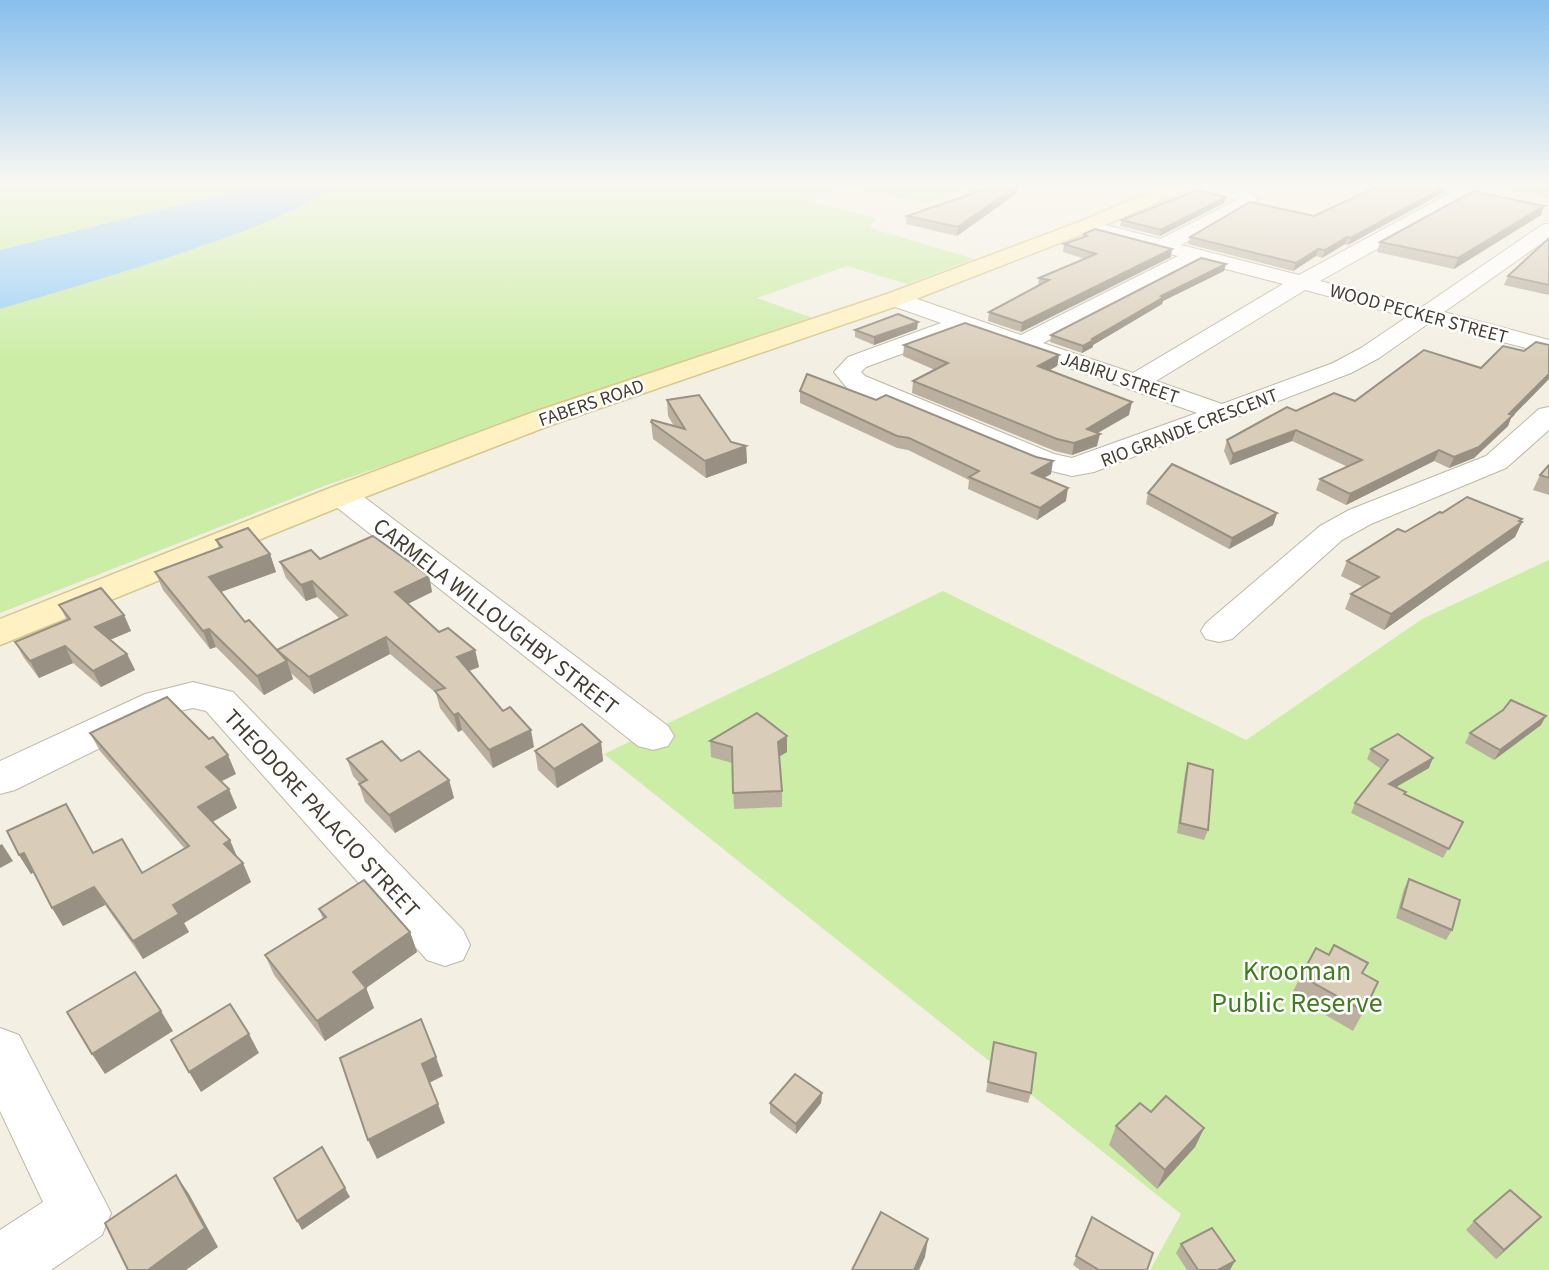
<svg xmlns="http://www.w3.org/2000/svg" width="1549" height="1270" viewBox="0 0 1549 1270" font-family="'Source Sans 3',sans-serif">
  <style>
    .green { fill: #cceda6 }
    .water { fill: #97cff8 }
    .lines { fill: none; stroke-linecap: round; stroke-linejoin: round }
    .minor-casing { stroke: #c0b7a4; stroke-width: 2 }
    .secondary-casing { stroke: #d8c68d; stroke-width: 3 }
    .minor { fill: #fff; fill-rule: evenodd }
    .secondary { fill: #fff1c1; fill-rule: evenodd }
    .wall { fill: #bbb0a0 }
    .shaded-wall { fill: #989082 }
    .building { fill: #d9cdba; stroke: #989082; stroke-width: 2 }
    .labels { text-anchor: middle; stroke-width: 5; stroke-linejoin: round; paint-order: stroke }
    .far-street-label { font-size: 19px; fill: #463e32; stroke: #fff }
    .street-label { font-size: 23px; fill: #463e32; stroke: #fff }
    .near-park-label { font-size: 28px; fill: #427d20; stroke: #fff }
  </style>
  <rect width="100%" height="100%" fill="#f3efe3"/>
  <g class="green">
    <polygon points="0,183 299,183 216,196 0,250"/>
    <path d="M324,183H1031L1027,188L987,193L962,190L927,203L845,187L804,200L876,218L870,228L974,259L907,284L847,266L757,298L818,320L324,486L0,613V309C51,293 312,221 329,186Z"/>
    <polygon points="1475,183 1549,183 1549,198"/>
    <polygon points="1549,560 1549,1270 1150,1270 1181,1214 604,754 943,591 1246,740 1422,619"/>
  </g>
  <path class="water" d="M299,183H324L329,186C312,220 50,294 0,309V250L216,196Z"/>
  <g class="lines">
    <g class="minor-casing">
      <g id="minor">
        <path d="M1179,183C1201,183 1245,182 1259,200L1181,245L1299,275L1459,188H1471L1474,192L1471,196L1320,281L1422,307L1542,225L1549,223V238L1444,312L1549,340V354L1429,323L1379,358L1351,373L1094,472L1072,476L1035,467L847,388L834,372L848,357L941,323L887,304L884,299L887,294H903L1021,335L1178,256L1079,230L1076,226L1086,220L1160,239L1237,200L1182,187ZM1199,262L1283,284L1133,373L1043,343ZM1305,290L1407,317L1361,348L1333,363L1222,404L1156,381ZM964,331L1197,413L1072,458L1054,454L865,376L861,372L866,367Z"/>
        <polygon points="1549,407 1549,430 1506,468 1371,524 1342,540 1232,639 1219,642 1206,639 1201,631 1206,623 1320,526 1349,510 1486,456 1539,409"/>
        <polygon points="341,486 352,488 668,726 674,736 668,746 653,750 638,746 330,502 326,495 330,488"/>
        <polygon points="193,682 233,692 463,930 470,945 463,960 445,966 427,960 206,711 193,708 171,713 15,790 0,794 0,761 145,694"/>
        <polygon points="0,1028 19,1035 111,1213 102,1235 51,1270 0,1270 0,1230 43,1202 0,1111"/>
      </g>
    </g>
    <g class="secondary-casing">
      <polygon id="secondary" points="1171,183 1196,183 1194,187 1093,230 903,304 551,425 352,502 0,645 0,619 330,488 531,413 887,294 1079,222"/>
    </g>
    <use href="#minor" class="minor"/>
    <use href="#secondary" class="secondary"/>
  </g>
  <g class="wall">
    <polygon points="1444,187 1441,194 1348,245 1345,244 1322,258 1316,256 1293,271 1188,244 1190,237 1314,216"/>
    <polygon points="1017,193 957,236 906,224 907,216"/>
    <polygon points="1226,197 1224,203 1160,236 1120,226 1122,220"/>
    <polygon points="1544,206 1541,215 1454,269 1377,252 1380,242"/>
    <polygon points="1084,234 1171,257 1021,332 988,321 989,312 1038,286 1039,278 1085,259 1063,252 1064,244 1083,237"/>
    <polygon points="1549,238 1549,295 1504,285 1508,276"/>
    <polygon points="1224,271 1163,301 1162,304 1093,345 1093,347 1082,353 1050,342 1051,335"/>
    <polygon points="917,329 874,345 855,337 855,330"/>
    <polygon points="904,345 1059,355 1057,366 1049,370 1129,415 1098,433 1097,446 1072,455 1055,451 912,393 913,381 935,370 903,356"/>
    <polygon points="800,391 1051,474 1043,478 1066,501 1037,520 968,489 969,480 908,450 897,448 800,403"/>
    <polygon points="667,400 731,442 746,446 747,463 706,478 653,439 651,422 674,426 668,416"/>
    <polygon points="1355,401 1511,418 1508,426 1474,458 1449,468 1434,461 1346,505 1316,490 1320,479 1348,467 1292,441 1230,465 1224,451 1227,440 1296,411"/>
    <polygon points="1549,465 1549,495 1533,490 1540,475"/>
    <polygon points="1148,493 1277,513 1273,525 1229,549 1146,504"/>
    <polygon points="1442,513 1522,519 1520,522 1522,522 1515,537 1384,630 1345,609 1351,594 1363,587 1341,576 1347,561"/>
    <polygon points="216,540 270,554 276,572 221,592 245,622 278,651 340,619 317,597 306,601 286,578 280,562 320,559 429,576 432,592 408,604 439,632 475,650 479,667 469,671 534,747 493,768 462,730 458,732 440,708 436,693 390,654 314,694 291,673 293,679 264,695 216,647 210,649 163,590 155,572 219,548"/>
    <polygon points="59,605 124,615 131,631 110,640 127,654 135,670 101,687 73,663 39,678 24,658 15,642 67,620"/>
    <polygon points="1541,725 1494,760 1465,743 1470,733"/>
    <polygon points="90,733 236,774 221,781 237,808 212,822 238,859 251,882 184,923 189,932 143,959 105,905 63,926 34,872 31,874 19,855 77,822 93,853 142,873 185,849 100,751"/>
    <polygon points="787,736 787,752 779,757 782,791 782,807 734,809 732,763 711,757 710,741"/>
    <polygon points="601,742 603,761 557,788 538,770 535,751"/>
    <polygon points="1371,749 1429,768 1396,787 1404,795 1463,822 1443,858 1351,813 1355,803 1381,769 1367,759"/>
    <polygon points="347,759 401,761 449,780 454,798 395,833 365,802 359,784 360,784 353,776"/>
    <polygon points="1188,763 1208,830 1204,840 1177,833 1185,773"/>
    <polygon points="1409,879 1452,930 1446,940 1396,918 1404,889"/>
    <polygon points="319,909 410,932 417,952 366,988 374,1008 325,1041 274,975 265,955 323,919"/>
    <polygon points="1329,955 1362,973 1364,1011 1353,1031 1291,995 1301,976"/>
    <polygon points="994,1042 1031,1093 1028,1103 986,1092"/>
    <polygon points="822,1093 821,1103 796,1134 770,1113 770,1103"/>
    <polygon points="1151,1112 1204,1128 1195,1147 1157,1189 1109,1145 1116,1126"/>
    <polygon points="1092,1217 1147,1270 1080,1270 1073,1265"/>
    <polygon points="1541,1217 1532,1226 1496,1259 1466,1230 1474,1221"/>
    <polygon points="1181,1244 1230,1270 1187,1270 1176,1253"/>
  </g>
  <g class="shaded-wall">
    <polygon points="1019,184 1017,193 957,236 958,227"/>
    <polygon points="1444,187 1441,194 1348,245 1351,238"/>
    <polygon points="1226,197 1224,203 1160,236 1161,230"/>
    <polygon points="1544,206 1541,215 1454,269 1458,258"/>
    <polygon points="1347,237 1345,244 1322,258 1325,250"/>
    <polygon points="1172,249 1171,257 1021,332 1022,323"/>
    <polygon points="1318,249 1316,256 1293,271 1296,263"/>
    <polygon points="1226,264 1224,271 1163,301 1162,304 1093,345 1093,347 1082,353 1083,346 1092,339 1161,296"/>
    <polygon points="918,322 917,329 874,345 874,337"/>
    <polygon points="1059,355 1057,366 1036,378 1038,366"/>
    <polygon points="1549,374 1549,379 1511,418 1508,426 1474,458 1449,468 1454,457 1509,414"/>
    <polygon points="1132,402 1129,415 1092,436 1100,434 1097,446 1072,455 1074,443 1087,429"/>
    <polygon points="1296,430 1292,441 1230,465 1233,454"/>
    <polygon points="746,446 747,463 706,478 705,461"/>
    <polygon points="1439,450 1434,461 1346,505 1350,494"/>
    <polygon points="1053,461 1051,474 1030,486 1032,473"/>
    <polygon points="1068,488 1066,501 1037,520 1040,508"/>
    <polygon points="1277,513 1273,525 1229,549 1232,538"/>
    <polygon points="1522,519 1519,524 1522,522 1515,537 1384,630 1391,614"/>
    <polygon points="270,554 276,572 215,594 209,577"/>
    <polygon points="429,576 432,592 399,608 395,592"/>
    <polygon points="312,581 317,597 306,601 301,585"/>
    <polygon points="124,615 131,631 102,643 95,627"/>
    <polygon points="209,629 216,647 210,649 203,631"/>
    <polygon points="386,637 390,654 314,694 309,677"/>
    <polygon points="65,646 73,663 39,678 30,661"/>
    <polygon points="475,650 479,667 461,674 457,657"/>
    <polygon points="127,654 135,670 101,687 93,671"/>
    <polygon points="287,661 293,679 264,695 257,676"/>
    <polygon points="458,713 462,730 458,732 454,715"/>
    <polygon points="1546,716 1541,725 1494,760 1500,750"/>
    <polygon points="531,730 534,747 493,768 489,750"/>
    <polygon points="787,736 787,752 778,757 778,742"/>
    <polygon points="601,742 603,761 557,788 554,769"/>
    <polygon points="228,755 236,774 214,785 206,767"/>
    <polygon points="1433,758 1429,768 1384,794 1389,784"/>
    <polygon points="449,780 454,798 395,833 389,815"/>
    <polygon points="229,789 237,808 207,825 198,807"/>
    <polygon points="230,840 238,859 224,844"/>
    <polygon points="2,844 13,861 0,868 0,845"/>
    <polygon points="24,853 35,871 31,874 19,855"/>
    <polygon points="243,863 251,882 184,923 189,932 143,959 133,941 173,905"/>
    <polygon points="94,887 105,905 63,926 52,908"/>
    <polygon points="410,932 417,952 366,988 374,1008 325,1041 317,1021 353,972"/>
    <polygon points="161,1011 173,1031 105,1074 92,1054"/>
    <polygon points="249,1034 259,1053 201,1092 189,1072"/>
    <polygon points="436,1057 443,1076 429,1083 422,1064"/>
    <polygon points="822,1093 821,1103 796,1134 796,1124"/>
    <polygon points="438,1104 445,1123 377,1159 368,1140"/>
    <polygon points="1204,1128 1195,1147 1157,1189 1165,1170"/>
    <polygon points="176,1175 189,1194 218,1247 186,1270 148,1270"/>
    <polygon points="345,1188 350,1197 302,1230 297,1221"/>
    <polygon points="1541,1217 1532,1226 1496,1259 1504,1250"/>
    <polygon points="928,1239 925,1257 919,1270 914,1270"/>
    <polygon points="1235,1261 1230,1270 1218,1270"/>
  </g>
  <g class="building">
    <polygon points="1003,183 1018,183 1019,184 958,227 907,216"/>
    <polygon points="1385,183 1423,183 1444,187 1351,238 1347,237 1325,250 1318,249 1296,263 1190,237 1250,202 1314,216"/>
    <polygon points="1197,190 1226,197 1161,230 1122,220"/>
    <polygon points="1473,191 1544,206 1458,258 1380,242"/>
    <polygon points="1095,229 1172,249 1022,323 989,312 1049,280 1039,278 1096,254 1064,244 1087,236 1084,234"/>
    <polygon points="1549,238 1549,285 1508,276"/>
    <polygon points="1201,258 1226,264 1161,296 1164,297 1092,339 1094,340 1083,346 1051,335"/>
    <polygon points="898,314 918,322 874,337 855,330"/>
    <polygon points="965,323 1059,355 1038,366 1132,402 1087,429 1100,434 1074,443 1057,439 913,381 948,363 904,345"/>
    <polygon points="1536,342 1549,345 1549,374 1509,414 1513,415 1479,447 1454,457 1439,450 1350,494 1320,479 1362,460 1296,430 1233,454 1227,440 1287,407 1296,411 1334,393 1355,401 1424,350 1481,368 1503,346 1524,351"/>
    <polygon points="807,374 876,400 886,395 1036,457 1053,461 1032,473 1068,488 1040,508 969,477 979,471 909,438 897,436 800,391"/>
    <polygon points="699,395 731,442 746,446 705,461 651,422 652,420 685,429 667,400"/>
    <polygon points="1172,464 1277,513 1232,538 1148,493"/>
    <polygon points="1549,465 1549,478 1540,475"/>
    <polygon points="1467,497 1522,519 1519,521 1522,522 1391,614 1351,594 1379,577 1347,561 1398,529 1405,532 1440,512 1442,513"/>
    <polygon points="248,528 270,554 209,577 245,622 249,620 287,661 257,676 209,629 203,631 155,572 222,547 216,540"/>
    <polygon points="373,536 429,576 395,592 439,632 448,628 475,650 457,657 503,711 510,707 531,730 489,750 458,713 454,715 435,691 445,688 386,637 309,677 277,650 347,615 312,581 301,585 280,562 311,550 320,559"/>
    <polygon points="101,588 124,615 95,627 127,654 93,671 65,646 30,661 15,642 70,619 59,605"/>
    <polygon points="167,697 209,739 213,737 228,755 206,767 229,789 198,807 230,840 224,844 243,863 173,905 179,914 133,941 94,887 52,908 24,853 19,855 7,831 66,804 93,853 122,839 142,873 189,846 90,733"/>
    <polygon points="1511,700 1546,716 1500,750 1470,733 1503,710"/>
    <polygon points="757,713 787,736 778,742 782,791 733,793 732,747 710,741"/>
    <polygon points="582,724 601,742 554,769 535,751"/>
    <polygon points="1398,734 1433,758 1389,784 1406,792 1404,794 1463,822 1449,849 1355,803 1388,760 1371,749"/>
    <polygon points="382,741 401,761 419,751 449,780 389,815 359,784 367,780 347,759"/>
    <polygon points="1188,763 1213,770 1208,830 1180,823"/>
    <polygon points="1409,879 1460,900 1452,930 1401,908"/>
    <polygon points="364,880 410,932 353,972 366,988 317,1021 265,955 326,917 319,909"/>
    <polygon points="1334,945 1368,963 1362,973 1378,982 1364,1011 1301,976 1316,948 1329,955"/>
    <polygon points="135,972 161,1011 92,1054 67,1012"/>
    <polygon points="230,1004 249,1034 189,1072 171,1040"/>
    <polygon points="421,1019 436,1057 422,1064 438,1104 368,1140 340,1058"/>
    <polygon points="994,1042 1036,1053 1031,1093 988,1082"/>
    <polygon points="795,1074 822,1093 796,1124 770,1103"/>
    <polygon points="1166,1096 1204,1128 1165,1170 1116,1126 1140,1103 1151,1112"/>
    <polygon points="322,1147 345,1188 297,1221 274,1178"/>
    <polygon points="176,1175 205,1228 148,1270 128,1270 105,1223"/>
    <polygon points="1510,1190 1541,1217 1504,1250 1474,1221"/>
    <polygon points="881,1212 928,1239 914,1270 852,1270"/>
    <polygon points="1092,1217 1153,1253 1147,1270 1099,1270 1076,1256"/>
    <polygon points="1212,1228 1235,1261 1218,1270 1198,1270 1181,1244"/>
  </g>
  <linearGradient id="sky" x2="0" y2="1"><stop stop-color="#87bfee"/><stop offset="0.51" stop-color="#faf8f2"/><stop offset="1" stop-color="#faf8f2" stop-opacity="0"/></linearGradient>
  <rect width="1549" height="361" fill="url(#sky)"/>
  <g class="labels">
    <g class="far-street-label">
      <text transform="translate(1419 313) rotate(15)" y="7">WOOD PECKER STREET</text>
      <text transform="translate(1120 377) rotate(19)" y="7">JABIRU STREET</text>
      <text transform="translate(591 402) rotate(-19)" y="7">FABERS ROAD</text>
      <text transform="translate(1189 427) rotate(-21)" y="7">RIO GRANDE CRESCENT</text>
    </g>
    <g class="street-label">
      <text transform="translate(496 616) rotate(38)" y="8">CARMELA WILLOUGHBY STREET</text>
      <text transform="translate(322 813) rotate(47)" y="8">THEODORE PALACIO STREET</text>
    </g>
    <g class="near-park-label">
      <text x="1297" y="980">Krooman<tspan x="1297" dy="32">Public Reserve</tspan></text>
    </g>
  </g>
</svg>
